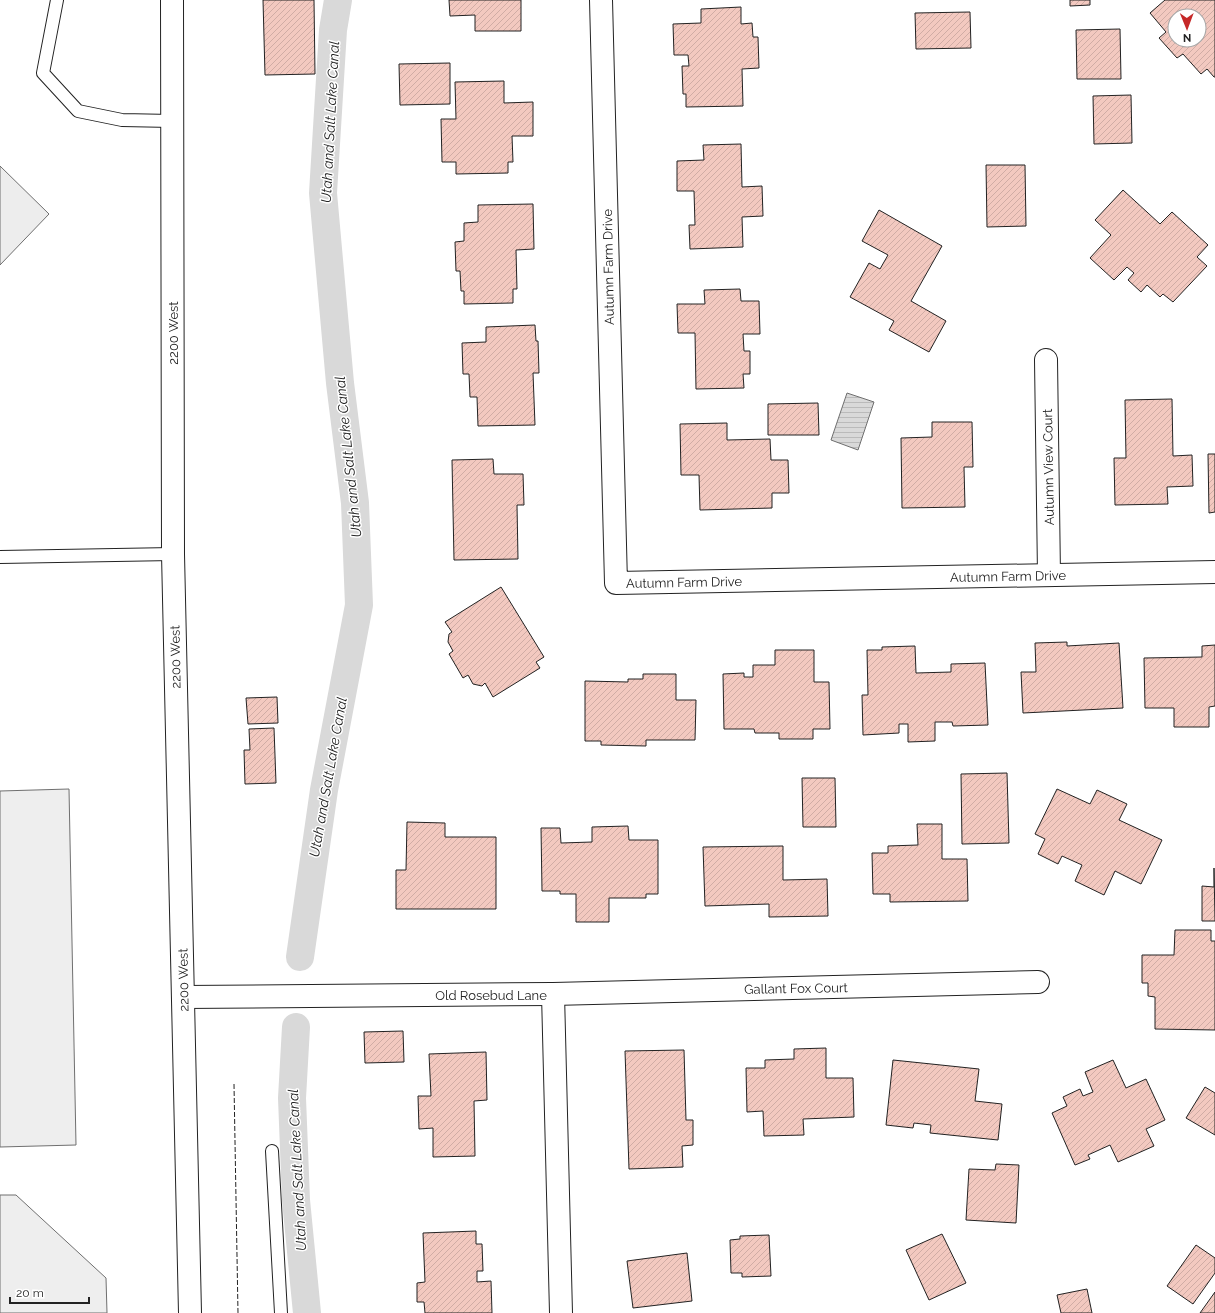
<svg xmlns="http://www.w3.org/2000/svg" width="1215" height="1313" viewBox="0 0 1215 1313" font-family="Raleway,sans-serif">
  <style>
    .pitch { fill: #eee; stroke: #6f6f6f }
    .parking { fill: #ededed; stroke: #6f6f6f }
    .water { fill: url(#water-rules); stroke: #6f6f6f }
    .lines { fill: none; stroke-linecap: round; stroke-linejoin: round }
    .canal { stroke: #d9d9d9; stroke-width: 28 }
    .building { fill: url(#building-hatch); stroke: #222; fill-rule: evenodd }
    .lane-casing { stroke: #222; stroke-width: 14 }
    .street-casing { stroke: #222; stroke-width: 24 }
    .secondary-casing { stroke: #222; stroke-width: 24 }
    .lane { stroke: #fff; stroke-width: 12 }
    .street { stroke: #fff; stroke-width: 22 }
    .secondary { stroke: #fff; stroke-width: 22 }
    .fence { stroke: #222; stroke-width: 1; stroke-dasharray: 5 2; stroke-linecap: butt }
    .labels { text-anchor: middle; stroke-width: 3; stroke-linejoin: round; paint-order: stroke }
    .street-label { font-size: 13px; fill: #222; stroke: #fff }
    .water-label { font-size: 14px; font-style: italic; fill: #222; stroke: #fff }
  </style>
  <defs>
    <pattern id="water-rules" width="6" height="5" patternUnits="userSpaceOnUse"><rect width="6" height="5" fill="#d9d9d9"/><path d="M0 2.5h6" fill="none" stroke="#bababa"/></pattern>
    <pattern id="building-hatch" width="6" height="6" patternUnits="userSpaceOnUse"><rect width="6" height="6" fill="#f3c9c0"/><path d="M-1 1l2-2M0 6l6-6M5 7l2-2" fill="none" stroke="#d0aca5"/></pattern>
  </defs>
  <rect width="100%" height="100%" fill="#fff"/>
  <g class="pitch">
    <polygon points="69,789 76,1145 0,1147 0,791"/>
    <polygon points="0,1195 16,1195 106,1278 107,1313 0,1313"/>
  </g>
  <polygon class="parking" points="0,166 49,214 0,265"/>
  <polygon class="water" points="847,393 874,402 858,450 831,440"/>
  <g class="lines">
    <g class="canal">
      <polyline points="300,957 324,790 359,605 355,503 340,383 323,193 333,30 338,0"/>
      <polyline points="296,1027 292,1098 296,1200 307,1313"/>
    </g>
  </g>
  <g class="building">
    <polygon points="263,0 314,0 315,74 265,75"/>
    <polygon points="449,0 521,0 521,31 475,31 475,15 450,16"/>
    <polygon points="1070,0 1090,0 1090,5 1070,6"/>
    <path d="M1165,0H1215V77H1214L1207,69L1201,74L1183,54L1177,58L1159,38L1166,32L1150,13ZM1175,16H1199V40H1175Z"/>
    <polygon points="741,7 741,24 752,23 753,37 758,37 759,68 742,69 743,106 686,107 686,94 683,94 682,66 689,66 688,55 674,55 673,24 701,23 701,9"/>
    <polygon points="970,12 971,48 916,49 915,13"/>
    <polygon points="1120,29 1121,79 1077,79 1076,30"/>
    <polygon points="450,63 450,104 400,105 399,64"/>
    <polygon points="504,81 504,103 533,102 533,136 512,136 513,162 508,162 508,173 456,174 456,162 442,162 441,119 456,119 455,82"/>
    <polygon points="1131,95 1132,143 1094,144 1093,96"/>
    <polygon points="741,144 742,187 762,186 763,216 742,217 743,247 690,249 689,225 695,225 694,191 677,191 677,161 704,160 703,145"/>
    <polygon points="986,165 1025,165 1026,226 987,227"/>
    <polygon points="1123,190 1160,224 1172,212 1208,245 1197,257 1207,266 1173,302 1163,294 1160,297 1147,285 1141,292 1128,280 1134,273 1127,267 1114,280 1090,258 1111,235 1095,220"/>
    <polygon points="533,204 534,249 516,250 517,289 513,289 513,303 464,304 464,291 461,291 460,271 456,271 455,242 464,241 464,223 478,222 478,205"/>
    <polygon points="879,210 942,246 911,301 946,321 929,352 889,330 894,321 850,297 869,263 880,269 888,255 862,241"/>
    <polygon points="740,289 741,301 759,301 760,334 743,334 744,351 750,351 750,374 743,374 744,388 696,389 695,333 678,333 677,304 705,304 704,290"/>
    <polygon points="535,325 536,341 538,341 539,373 533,373 535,425 478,426 477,397 470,397 469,374 463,374 462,343 486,342 486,327"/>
    <polygon points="1172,399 1173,456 1192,455 1193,486 1167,487 1168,504 1115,505 1114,458 1126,458 1125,400"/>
    <polygon points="818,403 819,435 768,435 768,404"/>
    <polygon points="932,422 972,422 973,467 964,467 965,507 902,508 901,438 932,437"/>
    <polygon points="727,423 727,440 770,439 771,460 788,460 789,493 772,493 772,508 700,510 699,475 681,475 680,424"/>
    <polygon points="1208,454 1215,454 1215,512 1209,513"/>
    <polygon points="493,459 494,474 523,474 524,505 517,505 518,559 454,560 452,460"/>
    <polygon points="501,587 544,657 536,662 540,668 493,697 485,683 482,686 473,684 468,675 463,678 449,654 453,651 448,642 449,634 452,632 445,622"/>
    <polygon points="1067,642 1067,646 1119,643 1123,708 1023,713 1021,672 1036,672 1035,643"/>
    <polygon points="1215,645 1215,706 1209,707 1209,727 1174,727 1174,708 1145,708 1144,658 1202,657 1202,646"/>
    <polygon points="915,646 916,673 951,672 951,664 985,663 988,725 953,726 952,722 935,722 935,741 908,742 908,724 899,724 899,733 863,735 862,695 868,695 867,650 882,650 882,647"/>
    <polygon points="775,650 814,650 814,682 829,682 830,729 813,729 813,739 779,739 779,733 755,733 754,729 724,729 723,674 744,673 744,677 753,677 753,665 775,665"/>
    <polygon points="643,674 676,674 676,700 696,700 695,740 646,740 646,746 601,745 601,741 585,741 585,681 628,682 628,679 643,679"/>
    <polygon points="277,697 278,723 248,724 246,698"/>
    <polygon points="274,728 276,783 245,784 244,750 250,750 249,729"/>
    <polygon points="1007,773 1009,843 962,844 961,774"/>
    <polygon points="802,778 835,778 836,827 803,827"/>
    <polygon points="1057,789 1090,804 1097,790 1127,804 1119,820 1162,840 1141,884 1115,871 1104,895 1075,881 1082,865 1062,856 1058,864 1038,854 1045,839 1035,834"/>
    <polygon points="407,822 445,823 445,837 496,837 496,909 396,909 396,870 406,870"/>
    <polygon points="917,824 942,824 942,859 967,859 968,901 890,902 890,894 873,894 872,853 888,853 888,846 918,845"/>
    <polygon points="628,826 629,840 658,840 658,894 646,894 646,898 609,898 609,922 576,922 576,894 560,894 560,891 542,891 541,828 560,828 561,843 592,842 592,827"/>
    <polygon points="783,846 783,880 827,879 828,916 769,917 769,904 705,906 703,847"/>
    <polygon points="1214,868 1215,921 1202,921 1202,886 1214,887"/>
    <polygon points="1175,930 1211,930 1211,941 1215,941 1215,1030 1155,1029 1155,997 1148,996 1148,983 1142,983 1142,955 1174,955"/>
    <polygon points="403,1031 404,1062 365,1063 364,1032"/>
    <polygon points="826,1048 826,1078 853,1078 854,1117 803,1119 804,1135 764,1136 763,1111 747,1112 746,1068 765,1068 765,1060 794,1059 794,1049"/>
    <polygon points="684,1050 686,1120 693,1120 693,1145 682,1146 683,1167 629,1169 625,1051"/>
    <polygon points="486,1052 487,1100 474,1101 475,1156 433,1157 433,1128 419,1129 418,1096 431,1096 429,1054"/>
    <polygon points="893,1060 979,1069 975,1101 1002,1104 998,1140 930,1133 931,1125 914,1123 913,1128 886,1125"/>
    <polygon points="1113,1060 1126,1088 1146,1079 1165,1120 1146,1129 1154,1146 1118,1162 1110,1145 1088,1155 1090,1159 1075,1165 1052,1113 1067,1106 1063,1097 1080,1089 1083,1096 1093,1092 1085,1072"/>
    <polygon points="1205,1087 1215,1093 1215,1135 1186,1118"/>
    <polygon points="996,1164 1019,1165 1016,1223 966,1220 969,1169 995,1170"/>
    <polygon points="476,1231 476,1244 482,1244 483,1271 477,1271 477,1282 491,1281 492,1313 425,1313 424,1302 417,1302 417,1283 425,1282 423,1233"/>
    <polygon points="942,1234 966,1283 929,1300 906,1250"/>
    <polygon points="769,1235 771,1276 742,1277 742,1273 731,1273 730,1240 740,1239 740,1236"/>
    <polygon points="1196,1245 1215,1258 1215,1273 1193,1304 1167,1286"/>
    <polygon points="687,1253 692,1301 633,1308 627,1261"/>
    <polygon points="1087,1289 1092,1313 1061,1313 1057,1295"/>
    <polygon points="1215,1292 1215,1313 1200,1313"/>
  </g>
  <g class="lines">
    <g class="lane-casing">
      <g id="lane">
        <polyline points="57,0 43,73 78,111 122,120 172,121"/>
        <polyline points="0,557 173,554"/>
        <polyline points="272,1151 281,1313"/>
      </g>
    </g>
    <g class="street-casing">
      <g id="street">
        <polyline points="601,0 616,583 1215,572"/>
        <polyline points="1046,360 1049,575"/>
        <polyline points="553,994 561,1313"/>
        <polyline points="183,997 553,994 1038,982"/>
      </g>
    </g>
    <g class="secondary-casing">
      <polyline id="secondary" points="172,0 173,554 190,1313"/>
    </g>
    <use href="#lane" class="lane"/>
    <use href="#street" class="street"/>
    <use href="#secondary" class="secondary"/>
    <polyline class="fence" points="234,1084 238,1313"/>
  </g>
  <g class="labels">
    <g class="street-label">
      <text transform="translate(608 267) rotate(-91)" y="5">Autumn Farm Drive</text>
      <text transform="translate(173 333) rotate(-90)" y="5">2200 West</text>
      <text transform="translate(1048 467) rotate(-91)" y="5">Autumn View Court</text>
      <text transform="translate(1008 576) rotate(-1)" y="5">Autumn Farm Drive</text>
      <text transform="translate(684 582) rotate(-1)" y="5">Autumn Farm Drive</text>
      <text transform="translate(175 657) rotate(-91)" y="5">2200 West</text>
      <text transform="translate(183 980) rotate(-91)" y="5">2200 West</text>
      <text transform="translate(796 988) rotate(-1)" y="5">Gallant Fox Court</text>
      <text x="491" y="1000">Old Rosebud Lane</text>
    </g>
    <g class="water-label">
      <text transform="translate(330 122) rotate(-87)" y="5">Utah and Salt Lake Canal</text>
      <text transform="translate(348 457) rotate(-96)" y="5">Utah and Salt Lake Canal</text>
      <text transform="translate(328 777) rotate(-80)" y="5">Utah and Salt Lake Canal</text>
      <text transform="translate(297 1170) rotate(-93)" y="5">Utah and Salt Lake Canal</text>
    </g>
  </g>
  <g transform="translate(1187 28) rotate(179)"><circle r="19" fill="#ffffff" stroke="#a7a7a7"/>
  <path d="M0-3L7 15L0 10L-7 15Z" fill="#c62828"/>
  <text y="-6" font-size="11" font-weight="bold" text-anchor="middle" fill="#222222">N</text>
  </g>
  <path d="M10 1297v6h79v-6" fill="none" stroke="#222222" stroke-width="2"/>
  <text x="16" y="1297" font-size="12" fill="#222222" stroke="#ffffff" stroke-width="3" paint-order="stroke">20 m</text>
</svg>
